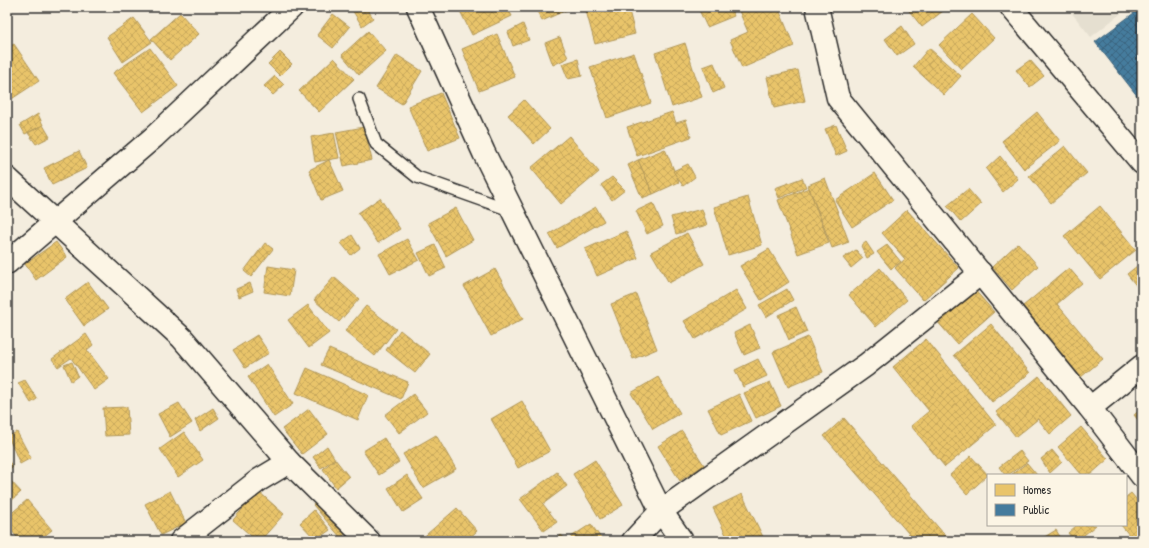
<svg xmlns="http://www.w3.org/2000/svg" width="1149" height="548" viewBox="0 0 1149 548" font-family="'Patrick Hand',sans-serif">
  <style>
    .built { fill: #e5dfd0 }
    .homes { fill: url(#homes-cross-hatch); stroke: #b09657 }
    .public { fill: url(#public-cross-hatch); stroke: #3d637b }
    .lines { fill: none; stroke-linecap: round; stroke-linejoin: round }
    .service-casing { stroke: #2b2b2b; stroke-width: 14 }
    .minor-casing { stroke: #2b2b2b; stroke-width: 25 }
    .tertiary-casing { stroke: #2b2b2b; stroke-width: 25 }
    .secondary-casing { stroke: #2b2b2b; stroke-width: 25 }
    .service { stroke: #fcf5e5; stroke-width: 11 }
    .minor { stroke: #fcf5e5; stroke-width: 22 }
    .tertiary { stroke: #fcf5e5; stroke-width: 22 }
    .secondary { stroke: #fcf5e5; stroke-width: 22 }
  </style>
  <defs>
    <pattern id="homes-cross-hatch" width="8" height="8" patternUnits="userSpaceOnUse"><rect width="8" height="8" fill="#e9c46a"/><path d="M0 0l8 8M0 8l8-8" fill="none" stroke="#c8a95c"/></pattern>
    <pattern id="public-cross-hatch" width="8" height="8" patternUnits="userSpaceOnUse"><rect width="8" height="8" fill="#457b9d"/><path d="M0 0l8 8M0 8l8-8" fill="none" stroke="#3a6580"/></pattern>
  </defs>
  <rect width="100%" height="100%" fill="#f4edde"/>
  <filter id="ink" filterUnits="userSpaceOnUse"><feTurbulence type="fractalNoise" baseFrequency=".025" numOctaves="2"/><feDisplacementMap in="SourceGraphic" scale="8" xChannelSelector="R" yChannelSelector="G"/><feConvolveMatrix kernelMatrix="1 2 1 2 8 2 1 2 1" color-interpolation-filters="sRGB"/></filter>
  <g filter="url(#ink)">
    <polygon class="built" points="1067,7 1129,7 1091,37"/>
    <g class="homes">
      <polygon points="354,7 366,7 373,18 362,26 351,8"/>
      <polygon points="458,7 507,7 512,16 472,35"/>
      <polygon points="535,7 573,7 542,21"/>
      <polygon points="585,7 628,7 635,34 595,44"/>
      <polygon points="730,7 734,16 707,27 698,8"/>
      <polygon points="749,7 778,7 794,46 742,68 730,40 748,32 739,11"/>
      <polygon points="906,7 946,7 947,8 922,27"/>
      <polygon points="180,13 199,34 170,60 151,39"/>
      <polygon points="333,14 350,27 333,48 317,35"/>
      <polygon points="972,14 994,38 961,69 939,45"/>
      <polygon points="134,18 152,42 123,62 107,37"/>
      <polygon points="523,24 529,40 513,46 508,32"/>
      <polygon points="902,26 914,44 897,56 885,39"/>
      <polygon points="368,31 386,51 359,75 342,55"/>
      <polygon points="497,34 515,77 479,91 462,49"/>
      <polygon points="560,37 568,58 553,65 545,43"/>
      <polygon points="685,43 702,97 672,107 655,53"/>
      <polygon points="14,44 39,81 7,102 7,48"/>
      <polygon points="150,48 178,86 143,112 113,73"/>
      <polygon points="929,48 961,76 944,95 913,67"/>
      <polygon points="280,52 292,64 280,76 268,64"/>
      <polygon points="634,53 651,103 607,118 590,67"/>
      <polygon points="397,55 422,71 402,104 376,88"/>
      <polygon points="334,58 354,79 319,112 299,91"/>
      <polygon points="578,59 582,76 568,79 562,64"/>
      <polygon points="1030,60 1044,76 1030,87 1016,70"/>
      <polygon points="714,63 724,88 713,93 703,67"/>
      <polygon points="798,70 805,101 774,108 767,77"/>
      <polygon points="275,76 284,85 273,95 264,86"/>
      <polygon points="441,93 460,138 427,151 408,106"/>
      <polygon points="524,100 550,129 534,144 508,115"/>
      <polygon points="672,112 676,123 686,120 691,137 637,156 627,127"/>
      <polygon points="1037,112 1060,141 1024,169 1002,141"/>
      <polygon points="38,114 43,125 25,134 20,125"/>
      <polygon points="43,125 50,137 36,144 28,133"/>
      <polygon points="836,125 847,151 836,156 825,129"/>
      <polygon points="364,127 372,160 344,166 336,132"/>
      <polygon points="334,133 339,158 315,162 311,137"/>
      <polygon points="569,136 599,172 561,204 531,168"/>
      <polygon points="1065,146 1087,173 1051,203 1029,176"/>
      <polygon points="665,149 679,182 653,194 638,160"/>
      <polygon points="79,151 87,168 52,185 44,168"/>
      <polygon points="1000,156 1018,179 1003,192 986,169"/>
      <polygon points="329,160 343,191 321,200 309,170"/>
      <polygon points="638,160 653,194 642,198 628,165"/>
      <polygon points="688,164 695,177 683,186 673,171"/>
      <polygon points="875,173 893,200 852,227 835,200"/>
      <polygon points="612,177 625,190 612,200 601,185"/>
      <polygon points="802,178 806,187 779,198 775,188"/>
      <polygon points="825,178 849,242 832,248 808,185"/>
      <polygon points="809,188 829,243 798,254 778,200"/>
      <polygon points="968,189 981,204 961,222 947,206"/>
      <polygon points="748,197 762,245 728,255 714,207"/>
      <polygon points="380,198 400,229 378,243 358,213"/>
      <polygon points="653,203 663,226 647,234 636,211"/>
      <polygon points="1100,206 1136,250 1100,279 1064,236"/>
      <polygon points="596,207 604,221 557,248 549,234"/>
      <polygon points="456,208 473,240 446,256 428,223"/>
      <polygon points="702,209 707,225 676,234 671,217"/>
      <polygon points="907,210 959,268 923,300 895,268 905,259 882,233"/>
      <polygon points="626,231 638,258 597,276 585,249"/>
      <polygon points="687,233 704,264 669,283 651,252"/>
      <polygon points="352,235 360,248 351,255 341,243"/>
      <polygon points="407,239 419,260 390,274 379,254"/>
      <polygon points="56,242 67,257 36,280 25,264"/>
      <polygon points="866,242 874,254 867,258 861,246"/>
      <polygon points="265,243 273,249 251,277 244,271"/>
      <polygon points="1018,243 1038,266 1012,290 992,267"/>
      <polygon points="435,245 446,268 429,276 418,253"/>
      <polygon points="887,245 901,262 891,269 877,252"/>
      <polygon points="769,249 789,282 761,300 740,266"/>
      <polygon points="856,250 863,258 851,268 843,258"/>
      <polygon points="1142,262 1142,293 1127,274"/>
      <polygon points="268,266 294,270 290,296 264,292"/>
      <polygon points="880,268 907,300 876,327 849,295"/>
      <polygon points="1069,268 1082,283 1057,304 1103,359 1081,377 1023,306"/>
      <polygon points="495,269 523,319 491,336 464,286"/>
      <polygon points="334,277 359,299 339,322 314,300"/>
      <polygon points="88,282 108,309 84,326 65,299"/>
      <polygon points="250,283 253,291 239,297 236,289"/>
      <polygon points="973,288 994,312 957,344 936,320"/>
      <polygon points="787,289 793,300 766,317 759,305"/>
      <polygon points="736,290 747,309 695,339 684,321"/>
      <polygon points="636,294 657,349 633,359 611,304"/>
      <polygon points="308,305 329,333 309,348 288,320"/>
      <polygon points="366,306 396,329 375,356 345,331"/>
      <polygon points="796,307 807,332 789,340 778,315"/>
      <polygon points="991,324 1030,373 992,402 954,355"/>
      <polygon points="750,325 760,348 744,355 734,333"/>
      <polygon points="400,330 430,354 415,373 386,350"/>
      <polygon points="86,334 93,345 87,350 109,379 94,390 71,358 58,367 52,359"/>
      <polygon points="257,335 269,353 245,368 233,350"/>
      <polygon points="808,337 823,372 788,387 773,352"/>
      <polygon points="926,339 996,425 945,467 911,426 929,411 893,367"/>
      <polygon points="329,349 408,382 401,399 321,365"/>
      <polygon points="758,359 767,376 743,387 735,370"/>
      <polygon points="72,362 78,376 71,381 64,365"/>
      <polygon points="267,364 293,404 274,417 248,377"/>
      <polygon points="307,368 368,395 358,420 296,393"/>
      <polygon points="1039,376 1071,416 1050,434 1038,419 1016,437 996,412"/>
      <polygon points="658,377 680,413 653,429 631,393"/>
      <polygon points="25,380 37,399 31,403 18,383"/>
      <polygon points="770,382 781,406 756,418 744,393"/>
      <polygon points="413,394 427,412 399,433 385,415"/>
      <polygon points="739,394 751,421 721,435 708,409"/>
      <polygon points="522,401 550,451 518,468 491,419"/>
      <polygon points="179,403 192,423 170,437 158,414"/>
      <polygon points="127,407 129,435 105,436 103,408"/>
      <polygon points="213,408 219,418 200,431 195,420"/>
      <polygon points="1142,408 1142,425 1134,415"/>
      <polygon points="309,409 328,434 302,454 282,429"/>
      <polygon points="844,418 950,541 915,541 824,436"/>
      <polygon points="1081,427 1108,459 1090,475 1082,475 1058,447"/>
      <polygon points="682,431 704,465 680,481 658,446"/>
      <polygon points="17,432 31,458 20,464 8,436"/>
      <polygon points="184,432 203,460 178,477 160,449"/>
      <polygon points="436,435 456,469 423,488 403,454"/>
      <polygon points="384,438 399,462 379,475 363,451"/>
      <polygon points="327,446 335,459 321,468 313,457"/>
      <polygon points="1052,450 1062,462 1050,473 1041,459"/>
      <polygon points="1020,451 1028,461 1008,475 1005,475 999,467"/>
      <polygon points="971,456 988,475 967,494 950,475"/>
      <polygon points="7,459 13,467 7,471"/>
      <polygon points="335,459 349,477 336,488 323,469"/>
      <polygon points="595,460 623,505 600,519 573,474"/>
      <polygon points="1027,463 1037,475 1011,475"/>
      <polygon points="557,472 567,486 543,504 557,522 544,531 520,499"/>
      <polygon points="407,475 423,499 403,512 388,488"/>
      <polygon points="10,480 21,492 10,502 7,498 7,483"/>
      <polygon points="170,491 186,523 161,535 145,504"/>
      <polygon points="258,491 284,514 260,541 257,541 233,520"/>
      <polygon points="1131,493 1142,506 1142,541 1134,541 1121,525 1126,525 1126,497"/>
      <polygon points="742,494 765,541 729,541 713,508"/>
      <polygon points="320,499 347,532 341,538 313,505"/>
      <polygon points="27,500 52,530 38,541 20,541 7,525 7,517"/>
      <polygon points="457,508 477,531 466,541 419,541"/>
      <polygon points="314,510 330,530 316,540 300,523"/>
      <polygon points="591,524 603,541 574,541 571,537"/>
      <polygon points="1077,525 1096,525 1077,541 1074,541 1068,533"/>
      <polygon points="1056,530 1062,540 1061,541 1038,541"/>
      <polygon points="289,534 293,541 279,541"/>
      <polygon points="561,535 568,541 556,541"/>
    </g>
    <polygon class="public" points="1142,7 1142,102 1095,42"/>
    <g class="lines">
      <g class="service-casing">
        <polyline id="service" points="359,99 376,144 417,177 510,210"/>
      </g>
      <g class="minor-casing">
        <g id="minor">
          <polyline points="418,7 484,153 661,511 682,541"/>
          <polyline points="817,7 838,98 1090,408 1142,476"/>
          <polyline points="7,178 182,338 289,462"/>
          <polyline points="1090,408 1142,366"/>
          <polyline points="181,541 259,480 289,462 369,541"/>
          <polyline points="633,541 661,511 866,365 981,273"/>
        </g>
      </g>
      <g class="tertiary-casing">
        <polyline id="tertiary" points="7,263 154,137 292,7"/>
      </g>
      <g class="secondary-casing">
        <polyline id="secondary" points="1011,7 1142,163"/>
      </g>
      <use href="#service" class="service"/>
      <use href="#minor" class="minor"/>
      <use href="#tertiary" class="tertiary"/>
      <use href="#secondary" class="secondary"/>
    </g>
  </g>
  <rect width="1149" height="548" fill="none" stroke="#fcf5e5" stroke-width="24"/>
  <rect x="12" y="12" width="1125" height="524" fill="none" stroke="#2b2b2b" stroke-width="1.5" filter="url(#ink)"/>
  <rect x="987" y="474" width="140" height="52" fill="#fcf5e5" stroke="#a8a49b"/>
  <rect x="995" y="484" width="20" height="12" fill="#e9c46a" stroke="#a8a49b"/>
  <text x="1023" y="494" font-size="12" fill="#2b2b2b">Homes</text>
  <rect x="995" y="504" width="20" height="12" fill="#457b9d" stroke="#a8a49b"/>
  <text x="1023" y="514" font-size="12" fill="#2b2b2b">Public</text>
</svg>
